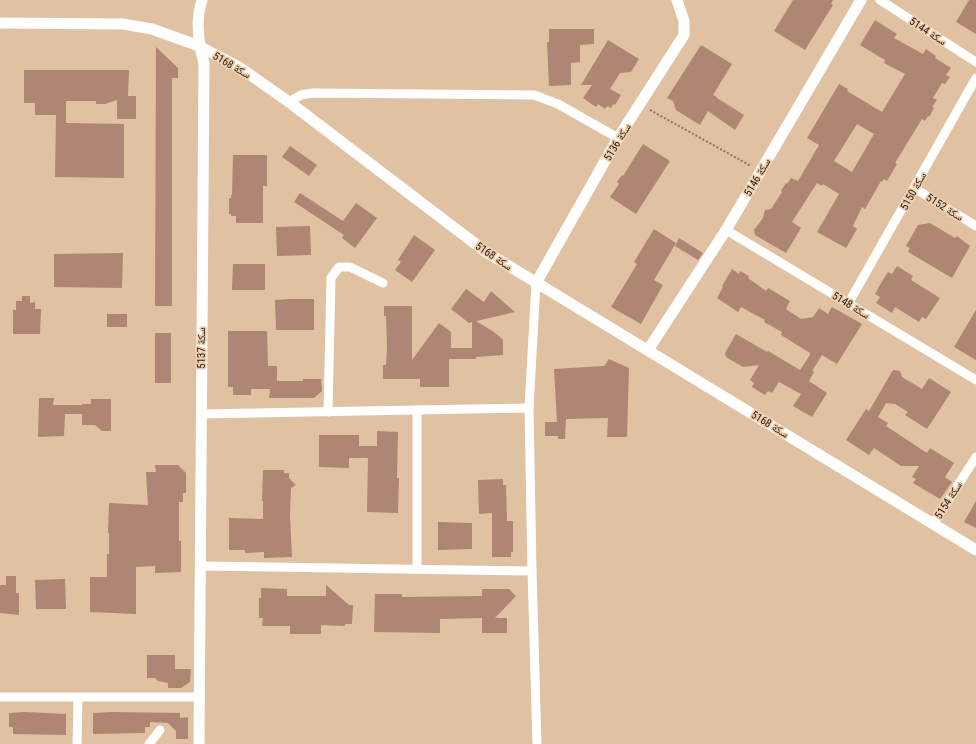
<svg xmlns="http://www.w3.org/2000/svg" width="976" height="744" viewBox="0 0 976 744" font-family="'Roboto Condensed','Noto Naskh Arabic',sans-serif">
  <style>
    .building { fill: #ae8673; fill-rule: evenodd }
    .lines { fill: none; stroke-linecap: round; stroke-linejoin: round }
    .path { stroke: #8b765e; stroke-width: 2; stroke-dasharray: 2 2; stroke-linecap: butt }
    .minor { stroke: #fff; stroke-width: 9 }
    .tertiary { stroke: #fff; stroke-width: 11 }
    .labels { text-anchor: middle; stroke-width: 3.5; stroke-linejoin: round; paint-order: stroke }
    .street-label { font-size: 11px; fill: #2a1f12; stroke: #eeceae }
  </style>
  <rect width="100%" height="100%" fill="#e0c1a1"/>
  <g class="building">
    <polygon points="793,0 833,0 831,4 833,5 805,50 774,31"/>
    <polygon points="969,0 976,0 976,34 956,22"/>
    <path d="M875,20L897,34L894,38L923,54L926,49L936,56L935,58L951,68L946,75L950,77L945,84L942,83L933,98L937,100L932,107L934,108L929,117L928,116L925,121L922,119L895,163L897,164L887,181L884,179L882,182L881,181L865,209L862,207L853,226L857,229L846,248L817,232L839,194L823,184L822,186L817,183L792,222L801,228L786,253L755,235L754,230L763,218L765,210L771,209L782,192L781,191L786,183L787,184L791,178L798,181L819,145L807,138L839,84L848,89L847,91L882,112L905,74L884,63L885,60L860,45ZM857,124L874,134L852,172L834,161Z"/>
    <polygon points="549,29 594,29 594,44 580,45 580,62 571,63 571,85 549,86 547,42 549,42"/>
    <polygon points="608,40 639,59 631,72 620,73 610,89 621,95 615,105 613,104 611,108 607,106 605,109 598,104 596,107 583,98 592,85 581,85"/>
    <polygon points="701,45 732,64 713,95 717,97 717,98 744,115 735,130 708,111 700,125 676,110 673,101 667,98"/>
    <polygon points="156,47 178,68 178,78 172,78 172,306 155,306"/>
    <polygon points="24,70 129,70 128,96 136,96 136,119 117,119 117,100 105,104 96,104 96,101 66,101 66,123 124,124 124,178 55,177 56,115 35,115 35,103 24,103"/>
    <polygon points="643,144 670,161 636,214 610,197 619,184 617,182 622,175 623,176"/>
    <polygon points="290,146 317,165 309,176 282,157"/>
    <polygon points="233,155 267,155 267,186 263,186 263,223 236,223 236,216 231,216 231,214 229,214 229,198 231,198 231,195 232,195"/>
    <polygon points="300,193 343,221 356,203 377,218 355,248 342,238 344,235 294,202"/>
    <polygon points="930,223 955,238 957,236 970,246 952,278 908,252 910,248 906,246 918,225"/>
    <polygon points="310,226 311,255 277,256 276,227"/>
    <polygon points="654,229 676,243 654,280 663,285 641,324 611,307 637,264 634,262"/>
    <polygon points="414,235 435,250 412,282 395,270 401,262 398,260"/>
    <polygon points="679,238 703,253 698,260 675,246"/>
    <polygon points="123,253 122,288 54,287 54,254"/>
    <polygon points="233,264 265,264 265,290 232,290"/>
    <polygon points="897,266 913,276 911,280 940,298 926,319 922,317 919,322 895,307 892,313 876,303 880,297 875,294 881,283 888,272 892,274"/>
    <polygon points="732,269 739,274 740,271 749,276 748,278 766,291 768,288 790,301 786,309 801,319 813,317 819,308 828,314 832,307 862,324 837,364 822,355 812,371 814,372 809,381 827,393 812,417 793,406 801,394 779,382 772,393 768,391 765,395 752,387 754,383 750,380 759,365 743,367 726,357 725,353 736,334 767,352 768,351 800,370 810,355 810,353 781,335 782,332 764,322 765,320 741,307 738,312 717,298 723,287 722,286"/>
    <polygon points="466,289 484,302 491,291 515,312 476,321 494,332 501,338 503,340 503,355 476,357 476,359 449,359 449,387 420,387 420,379 383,379 383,365 386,365 387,347 386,316 384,316 384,306 412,306 412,360 439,323 451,332 451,348 472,348 472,322 469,323 451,309"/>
    <polygon points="22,296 30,296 30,303 35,302 35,309 41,309 40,334 13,334 13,310 16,310 16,301 22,301"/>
    <polygon points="291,299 314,299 314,330 276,330 275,300"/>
    <polygon points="976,310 976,360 954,347"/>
    <rect x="107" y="314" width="20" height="13"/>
    <polygon points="228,331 267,331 268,366 277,366 277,381 303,381 303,379 321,379 322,391 314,398 269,398 270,389 251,389 251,395 233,395 233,387 228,387"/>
    <rect x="155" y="333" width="16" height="50"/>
    <polygon points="609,359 629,368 627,437 607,437 608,418 566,419 565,439 558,439 558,436 545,436 545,422 557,422 554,369 604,366"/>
    <polygon points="893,370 900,371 902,377 922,389 929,378 951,392 927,429 905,415 908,412 895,404 886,403 878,417 888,423 886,426 927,453 930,448 954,463 945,477 952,482 940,499 913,483 916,479 912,477 919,466 901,466 874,448 869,455 846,440 866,409 869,411"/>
    <polygon points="39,398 54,398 53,405 82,405 82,404 91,404 91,399 111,399 111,431 102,431 95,425 82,425 82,414 65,414 64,436 38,437"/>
    <polygon points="377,431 398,432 397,478 399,478 398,513 367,512 368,458 349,458 349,468 319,467 319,435 359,435 359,446 377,446"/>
    <polygon points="155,465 178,465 186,473 186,493 183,493 183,502 179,502 179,541 181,541 181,572 155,573 155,566 136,567 136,614 90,612 90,577 107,577 107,554 109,554 109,533 108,533 109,503 148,505 146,472 156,472"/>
    <polygon points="263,470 284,470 284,473 289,473 289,478 296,485 291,488 290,515 292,557 264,558 264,552 245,553 245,550 229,550 229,518 263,519 263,501 262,501"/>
    <polygon points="503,479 503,485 506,485 507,521 513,521 513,552 511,552 511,557 492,557 492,513 479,514 478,480"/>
    <polygon points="976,501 976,528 964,522"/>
    <polygon points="438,522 472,523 472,549 438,550"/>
    <polygon points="6,576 16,576 16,593 19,593 19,615 0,613 0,585 6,585"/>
    <polygon points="65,579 66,609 36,609 35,580"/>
    <polygon points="326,585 349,605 353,605 352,624 345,624 345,626 321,625 321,634 290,634 290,626 262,626 263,618 259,618 259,598 261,598 261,588 287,589 287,596 326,596"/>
    <polygon points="482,589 509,589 516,596 495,618 507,618 507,633 482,633 482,618 440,619 440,633 374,632 375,594 402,594 402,597 482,596"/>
    <polygon points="147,655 175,655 175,669 191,669 190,682 181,688 168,688 168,683 158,681 155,678 147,678"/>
    <polygon points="25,712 66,714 66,735 13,734 13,727 9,727 9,713"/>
    <polygon points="113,712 180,713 180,718 188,717 188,739 176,739 176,731 168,723 150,722 150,727 145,727 145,733 93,734 93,713"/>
  </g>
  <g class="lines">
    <polyline class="path" points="650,110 751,166"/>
    <g class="minor">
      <polyline points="880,0 976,62"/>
      <polyline points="289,102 301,95 313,93 534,95 558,104 618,138"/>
      <polyline points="914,188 976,226"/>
      <polyline points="726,230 976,380"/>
      <polyline points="536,283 529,408 532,571 537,744"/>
      <polyline points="848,304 976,78"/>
      <polyline points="417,410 417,569"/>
      <polyline points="328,412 331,278 339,267 350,267 383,283"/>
      <polyline points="201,414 529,408"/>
      <polyline points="933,524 976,457"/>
      <polyline points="200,566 532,571"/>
      <polyline points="0,697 199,697"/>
      <polyline points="77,744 78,698"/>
      <polyline points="149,744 160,730"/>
    </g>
    <g class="tertiary">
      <polyline points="0,23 123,24 152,29 199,46 239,67 289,102 486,252 976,550"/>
      <polyline points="536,283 618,138 684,35 684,21 677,0"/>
      <polyline points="648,350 726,230 861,0"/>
      <path d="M199,744L204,63C198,42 195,21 202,0"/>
    </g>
  </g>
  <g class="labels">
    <g class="street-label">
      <text transform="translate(928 31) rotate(33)" y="4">سكة 5144</text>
      <text transform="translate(232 65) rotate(30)" y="4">سكة 5168</text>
      <text transform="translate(617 142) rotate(-59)" y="4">سكة 5136</text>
      <text transform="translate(757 177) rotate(-60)" y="4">سكة 5146</text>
      <text transform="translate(913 191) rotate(-61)" y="4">سكة 5150</text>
      <text transform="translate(945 207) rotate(32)" y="4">سكة 5152</text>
      <text transform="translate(494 256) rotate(34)" y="4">سكة 5168</text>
      <text transform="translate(851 305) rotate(31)" y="4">سكة 5148</text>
      <text transform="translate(201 348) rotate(-90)" y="4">سكة 5137</text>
      <text transform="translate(770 424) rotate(31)" y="4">سكة 5168</text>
      <text transform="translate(948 500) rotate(-58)" y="4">سكة 5154</text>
    </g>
  </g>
</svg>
